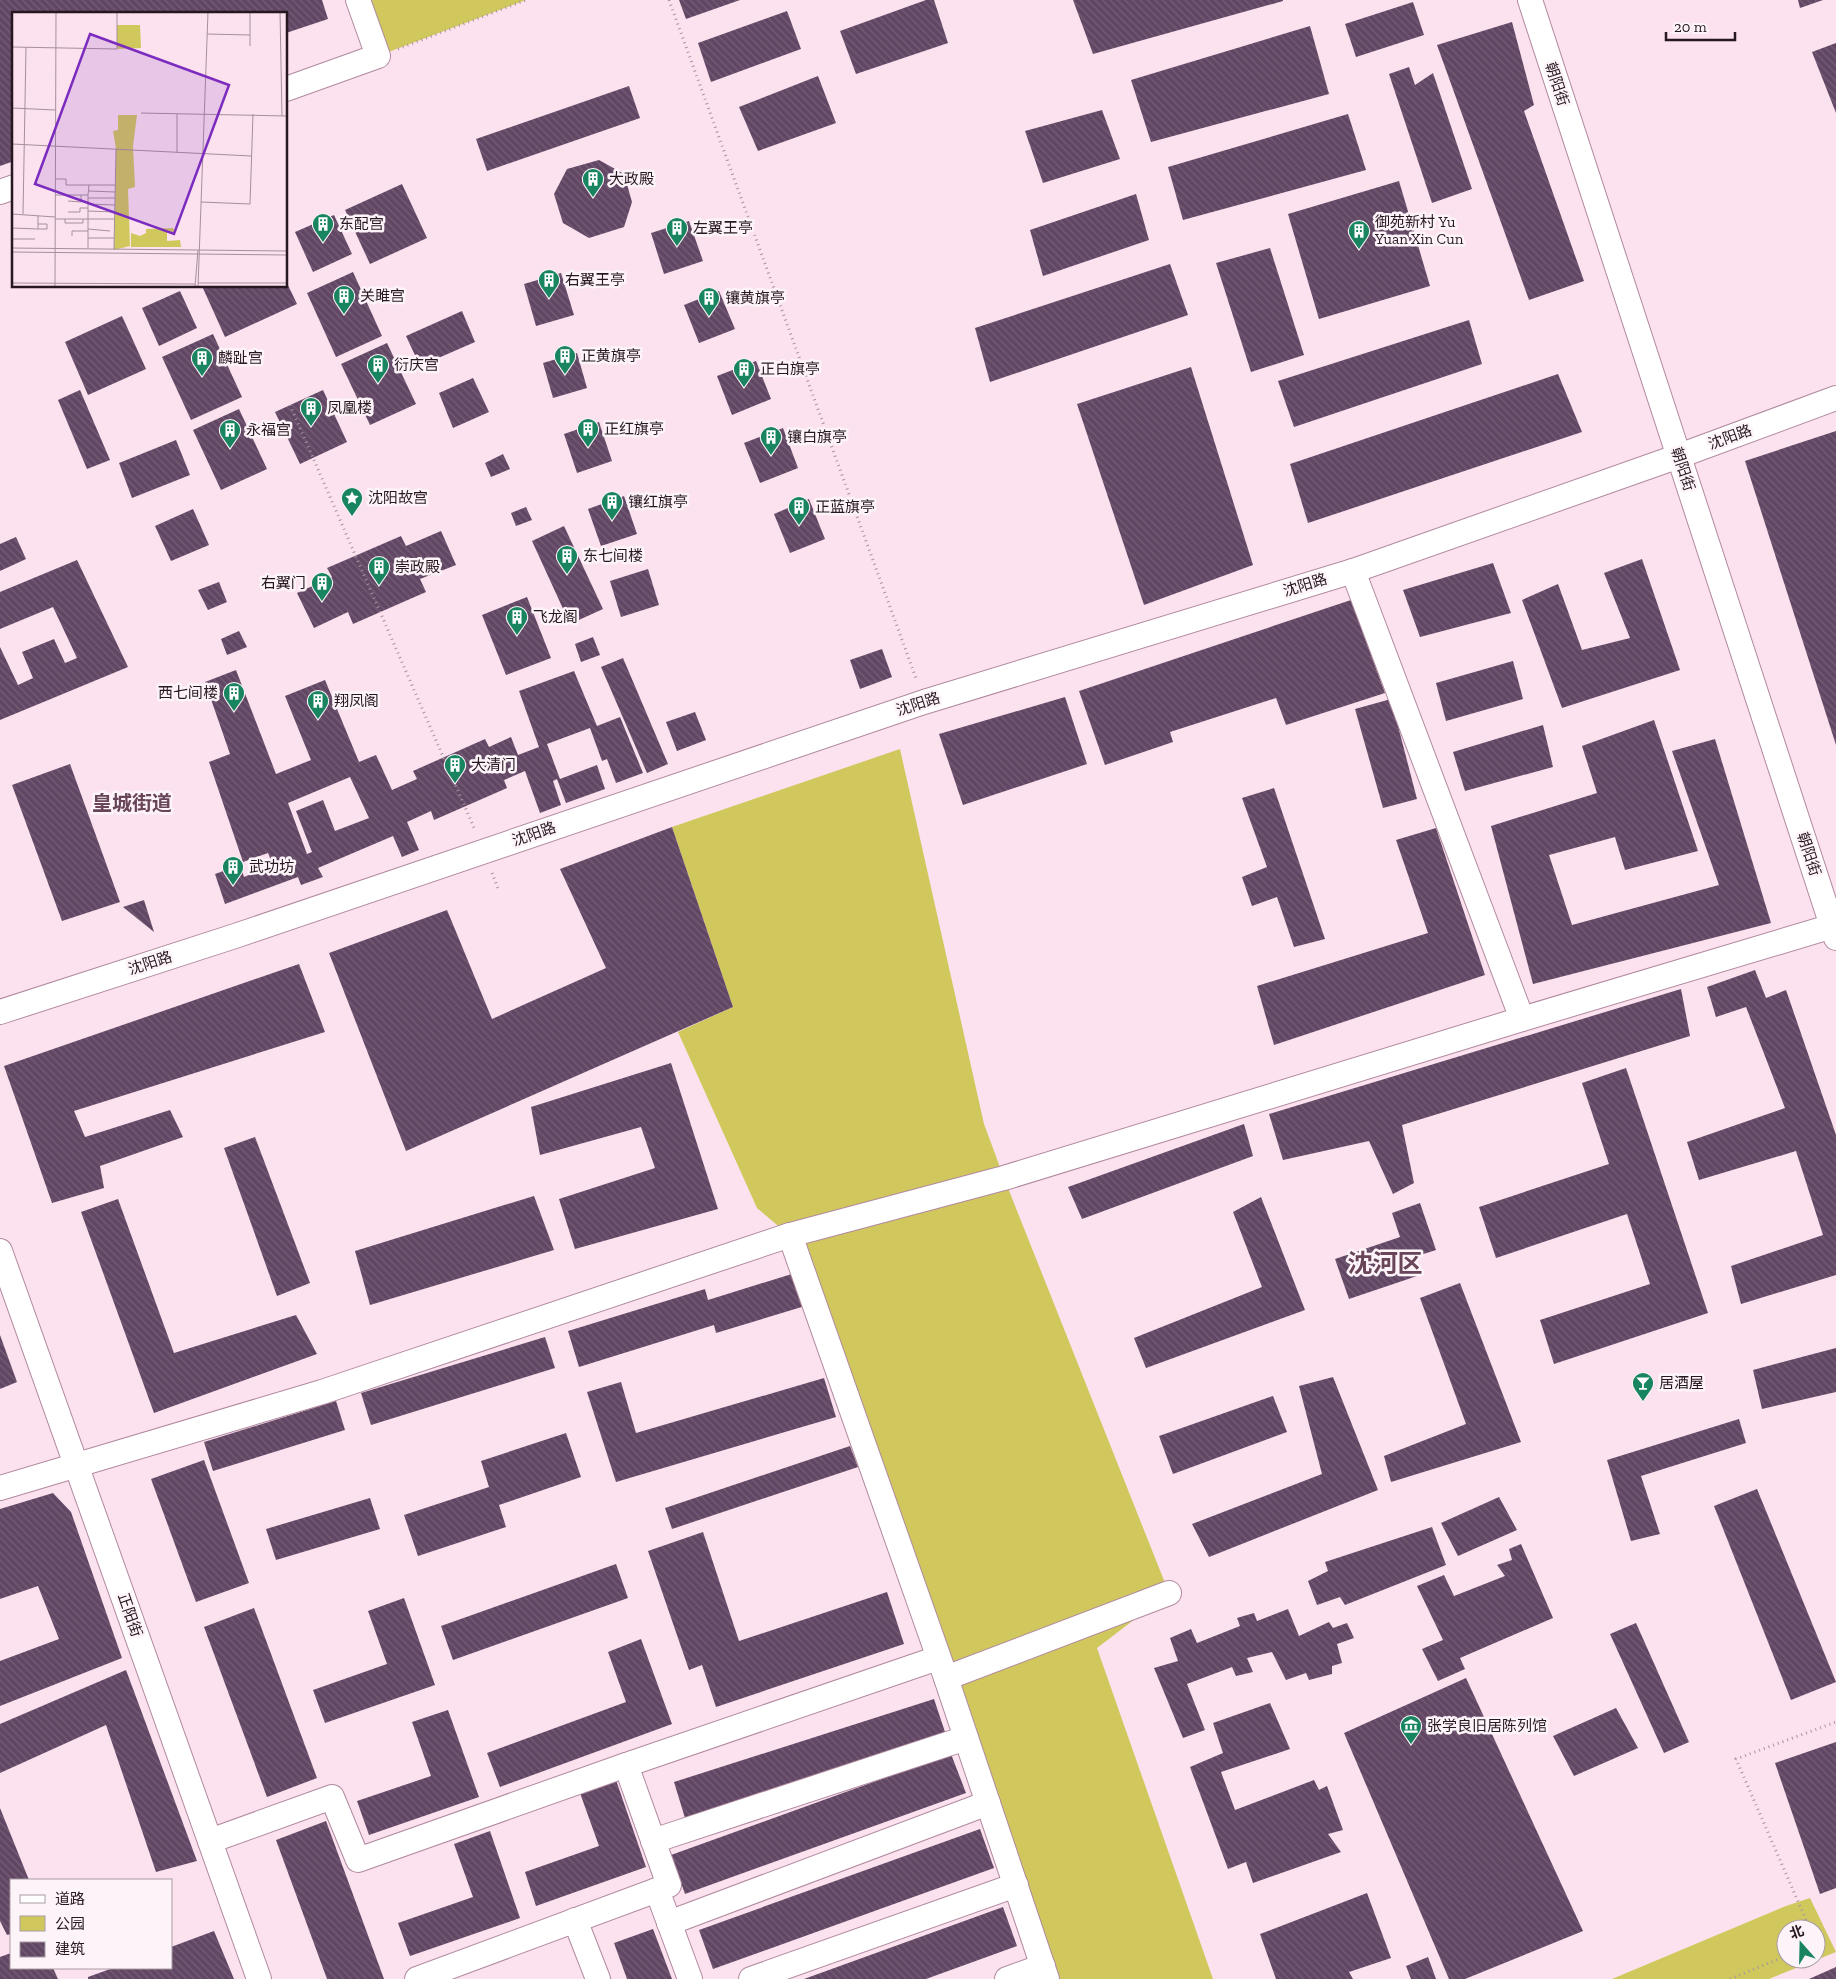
<svg xmlns="http://www.w3.org/2000/svg" width="1836" height="1979" viewBox="0 0 1836 1979" font-family="'Zilla Slab','Noto Sans SC',serif">
  <style>
    .green { fill: #d1c85d; fill-rule: evenodd }
    .building { fill: url(#building-back-hatch); fill-rule: evenodd }
    .lines { fill: none; stroke-linecap: round; stroke-linejoin: round }
    .minor-casing { stroke: #b1899f; stroke-width: 26 }
    .path { stroke: #a9939f; stroke-width: 3; stroke-dasharray: 1 4; stroke-linecap: butt }
    .minor { stroke: #fff; stroke-width: 24 }
    .labels { text-anchor: middle; stroke-width: 5; stroke-linejoin: round; paint-order: stroke }
    .street-label { font-size: 15px; fill: #261720; stroke: #fdf4f9 }
    .poi-label { font-size: 15px; fill: #261720; stroke: #fdf4f9; text-anchor: start }
    .district-label { font-size: 20px; font-weight: bold; fill: #694559; stroke: #fdf4f9 }
    .town-label { font-size: 25px; font-weight: bold; fill: #694559; stroke: #fdf4f9 }
    .inset-road { fill: none; stroke: #a6909c; stroke-width: 1 }
    .view { fill: #7b2cbf; fill-opacity: 0.15; stroke: #7b2cbf; stroke-width: 2.5 }
    .inset-edge { fill: none; stroke: #261720; stroke-width: 2.5 }
  </style>
  <defs>
    <pattern id="building-back-hatch" width="6" height="6" patternUnits="userSpaceOnUse" patternTransform="scale(1.25)"><rect width="6" height="6" fill="#624764"/><path d="M-1 5l2 2M0 0l6 6M5-1l2 2" fill="none" stroke="#745e76"/></pattern>
  </defs>
  <rect width="100%" height="100%" fill="#fce1ef"/>
  <g class="green">
    <polygon points="358,0 526,0 378,56"/>
    <polygon points="900,749 984,1124 1004,1178 1169,1593 1097,1648 1213,1979 1047,1979 790,1236 757,1208 678,1032 733,1007 672,827"/>
    <path d="M1810,1898L1836,1952L1769,1979H1612L1786,1906ZM1786,1929H1816V1959H1786Z"/>
  </g>
  <g class="building">
    <polygon points="0,0 322,0 328,19 286,33 286,14 14,14 14,161 0,166"/>
    <polygon points="679,0 740,0 686,19"/>
    <polygon points="926,0 934,0 948,43 856,74 840,31"/>
    <polygon points="1073,0 1283,0 1283,1 1093,54"/>
    <polygon points="1798,0 1823,0 1800,8"/>
    <polygon points="1413,2 1424,35 1356,57 1345,24"/>
    <polygon points="787,11 801,49 711,82 698,43"/>
    <polygon points="1512,22 1534,105 1524,111 1584,281 1529,300 1437,45"/>
    <polygon points="1310,26 1329,94 1151,142 1131,80"/>
    <polygon points="1836,43 1836,113 1812,52"/>
    <polygon points="1409,67 1415,85 1433,73 1472,189 1432,203 1389,74"/>
    <polygon points="818,76 836,123 758,151 739,107"/>
    <polygon points="629,86 640,118 487,171 476,139"/>
    <polygon points="1102,110 1120,159 1043,183 1025,131"/>
    <polygon points="1348,114 1366,170 1183,220 1168,167"/>
    <polygon points="599,160 624,174 632,202 624,227 589,238 563,223 554,194 567,169"/>
    <polygon points="1399,181 1430,286 1319,319 1288,214"/>
    <polygon points="402,184 427,238 370,264 345,210"/>
    <polygon points="1136,194 1149,240 1043,276 1030,230"/>
    <polygon points="334,215 352,254 313,272 295,232"/>
    <polygon points="689,221 703,261 664,274 651,233"/>
    <polygon points="1270,248 1304,355 1251,372 1216,263"/>
    <polygon points="1170,264 1188,315 990,382 975,328"/>
    <polygon points="353,272 382,336 336,357 307,293"/>
    <polygon points="561,273 574,315 536,326 524,284"/>
    <polygon points="286,281 297,304 225,337 202,286 286,286"/>
    <polygon points="180,291 197,328 159,346 142,308"/>
    <polygon points="719,291 735,329 699,343 684,305"/>
    <polygon points="462,311 475,342 420,366 406,336"/>
    <polygon points="122,316 146,369 88,395 65,342"/>
    <polygon points="1469,320 1482,364 1294,427 1278,381"/>
    <polygon points="213,334 242,397 191,420 162,357"/>
    <polygon points="387,343 416,404 370,425 341,364"/>
    <polygon points="577,353 587,388 553,398 543,363"/>
    <polygon points="756,361 771,399 732,415 717,376"/>
    <polygon points="1191,367 1253,565 1144,605 1077,404"/>
    <polygon points="1558,374 1582,432 1308,523 1290,464"/>
    <polygon points="473,378 489,412 453,428 439,393"/>
    <polygon points="80,390 110,460 87,469 58,400"/>
    <polygon points="323,390 347,442 300,464 275,412"/>
    <polygon points="239,409 267,469 221,490 193,430"/>
    <polygon points="599,422 612,461 577,473 564,434"/>
    <polygon points="783,428 798,468 760,483 744,443"/>
    <polygon points="1836,431 1836,745 1745,461"/>
    <polygon points="176,440 190,475 132,498 119,463"/>
    <polygon points="503,454 510,469 491,477 485,463"/>
    <polygon points="624,496 637,534 601,546 588,509"/>
    <polygon points="809,499 825,539 790,553 774,514"/>
    <polygon points="526,507 532,520 516,526 511,513"/>
    <polygon points="193,509 209,545 171,561 155,526"/>
    <polygon points="564,526 603,609 570,624 532,541"/>
    <polygon points="441,531 456,565 420,579 426,592 353,624 348,612 314,628 297,593 332,577 327,568 401,536 406,546"/>
    <polygon points="16,537 26,559 0,571 0,544"/>
    <polygon points="1642,559 1680,670 1562,708 1522,600 1558,584 1582,650 1630,638 1604,573"/>
    <polygon points="77,560 128,667 0,720 0,647 18,685 33,678 22,652 54,639 65,663 77,658 53,607 0,629 0,592"/>
    <polygon points="1493,563 1511,613 1420,637 1403,590"/>
    <polygon points="648,569 659,605 621,617 610,581"/>
    <polygon points="219,582 227,602 208,610 198,590"/>
    <polygon points="527,597 551,658 506,675 482,615"/>
    <polygon points="1351,600 1385,693 1286,725 1276,698 1170,732 1173,742 1105,765 1079,691"/>
    <polygon points="239,631 247,647 227,655 221,639"/>
    <polygon points="593,637 600,655 581,662 575,644"/>
    <polygon points="882,649 892,677 860,689 850,660"/>
    <polygon points="623,658 668,764 647,773 601,667"/>
    <polygon points="1513,661 1523,699 1446,721 1436,683"/>
    <path d="M236,670L276,774L311,760L285,696L325,680L359,762L376,755L392,790L417,779L413,771L485,739L489,747L511,737L518,755L539,747L519,691L574,671L597,726L620,717L643,773L616,783L607,759L602,761L590,728L547,744L560,779L597,765L605,789L566,803L557,779L553,781L561,805L540,813L525,771L504,780L507,788L434,820L431,811L407,822L419,850L402,857L393,836L318,868L323,877L301,885L298,877L225,904L215,874L240,865L244,877L273,865L268,853L243,862L209,762L230,754L205,682ZM350,777L369,818L335,831L323,800L296,811L312,852L307,854L288,803Z"/>
    <polygon points="1065,697 1087,764 963,805 939,734"/>
    <polygon points="1391,699 1417,799 1383,808 1355,709"/>
    <polygon points="695,712 706,740 677,751 666,722"/>
    <polygon points="1654,720 1698,851 1625,870 1615,837 1549,855 1572,925 1719,885 1672,751 1715,739 1771,923 1533,984 1491,826 1597,793 1582,746"/>
    <polygon points="1543,725 1553,767 1465,791 1453,752"/>
    <polygon points="70,764 120,902 62,921 12,785"/>
    <polygon points="1274,788 1325,939 1294,947 1277,897 1252,906 1242,877 1267,867 1242,798"/>
    <polygon points="672,827 733,1007 406,1151 329,953 447,910 492,1019 606,968 560,869"/>
    <polygon points="1436,828 1485,975 1274,1045 1257,986 1428,933 1396,840"/>
    <polygon points="144,900 154,932 123,907"/>
    <polygon points="299,964 325,1032 74,1111 85,1137 170,1110 183,1137 100,1166 104,1188 52,1203 4,1066"/>
    <polygon points="1755,970 1766,998 1786,990 1836,1135 1836,1275 1741,1304 1731,1266 1823,1235 1796,1151 1699,1180 1687,1142 1785,1108 1746,1007 1716,1017 1707,987"/>
    <polygon points="1681,989 1690,1036 1402,1125 1414,1183 1393,1194 1369,1141 1283,1160 1269,1114"/>
    <polygon points="671,1063 718,1209 575,1249 559,1199 655,1168 641,1127 540,1155 531,1107"/>
    <polygon points="1626,1068 1708,1313 1554,1364 1540,1320 1650,1284 1627,1214 1496,1258 1479,1207 1609,1164 1582,1083"/>
    <polygon points="1244,1124 1253,1156 1082,1219 1068,1187"/>
    <polygon points="255,1137 310,1283 277,1296 224,1148"/>
    <polygon points="534,1196 554,1250 370,1305 355,1251"/>
    <polygon points="1261,1197 1305,1310 1146,1368 1134,1338 1262,1287 1233,1212"/>
    <polygon points="118,1199 174,1353 296,1315 317,1354 154,1413 81,1212"/>
    <polygon points="1420,1203 1436,1250 1414,1257 1420,1275 1349,1299 1335,1259 1400,1237 1392,1213"/>
    <polygon points="795,1273 805,1306 716,1333 714,1325 579,1367 568,1331 705,1289 708,1300"/>
    <polygon points="1460,1283 1521,1442 1391,1482 1384,1456 1466,1424 1420,1298"/>
    <polygon points="0,1335 17,1382 0,1389"/>
    <polygon points="545,1337 555,1368 371,1425 361,1393"/>
    <polygon points="1836,1348 1836,1392 1762,1409 1753,1370"/>
    <polygon points="1333,1377 1378,1490 1209,1557 1192,1524 1322,1474 1299,1386"/>
    <polygon points="824,1378 836,1417 616,1482 587,1392 621,1382 636,1433"/>
    <polygon points="1273,1396 1287,1432 1173,1474 1159,1436"/>
    <polygon points="336,1401 345,1430 213,1471 204,1442"/>
    <polygon points="1739,1419 1746,1443 1641,1476 1660,1534 1631,1541 1607,1460"/>
    <polygon points="566,1433 581,1477 499,1505 506,1527 418,1556 404,1515 489,1487 481,1461"/>
    <polygon points="850,1446 858,1467 672,1529 665,1508"/>
    <polygon points="204,1460 249,1583 196,1602 151,1479"/>
    <polygon points="1757,1489 1836,1682 1791,1700 1714,1506"/>
    <polygon points="53,1493 71,1512 122,1658 0,1706 0,1661 59,1639 38,1586 0,1599 0,1509"/>
    <polygon points="1499,1497 1517,1530 1458,1556 1441,1523"/>
    <polygon points="370,1498 380,1529 276,1560 266,1529"/>
    <polygon points="1432,1527 1446,1565 1345,1605 1340,1597 1317,1605 1308,1581 1328,1571 1325,1562"/>
    <polygon points="703,1532 739,1641 887,1592 904,1644 716,1707 702,1665 689,1670 648,1551"/>
    <polygon points="1521,1544 1553,1618 1460,1658 1465,1669 1438,1681 1422,1649 1443,1640 1417,1586 1444,1575 1454,1596 1505,1576 1497,1565 1512,1560 1509,1549"/>
    <polygon points="616,1564 628,1598 453,1660 441,1626"/>
    <polygon points="404,1598 435,1685 325,1723 313,1690 387,1664 368,1611"/>
    <polygon points="254,1608 317,1778 267,1797 204,1627"/>
    <polygon points="1288,1609 1299,1636 1329,1622 1333,1628 1347,1623 1354,1638 1337,1644 1342,1663 1332,1666 1332,1674 1309,1680 1306,1673 1286,1680 1272,1652 1247,1658 1253,1672 1236,1676 1232,1667 1187,1684 1205,1730 1183,1738 1154,1668 1178,1661 1170,1638 1191,1629 1197,1643 1240,1626 1237,1618 1254,1613 1257,1621"/>
    <polygon points="1636,1623 1689,1742 1664,1753 1610,1634"/>
    <polygon points="641,1639 672,1724 500,1787 487,1753 626,1702 608,1652"/>
    <polygon points="126,1670 197,1861 156,1872 106,1725 0,1773 0,1724"/>
    <polygon points="1466,1678 1583,1931 1465,1979 1449,1979 1344,1733"/>
    <polygon points="934,1699 946,1735 685,1818 674,1782"/>
    <polygon points="1270,1703 1290,1749 1221,1772 1235,1810 1314,1780 1319,1790 1327,1786 1343,1830 1328,1834 1341,1852 1253,1883 1246,1862 1228,1869 1190,1767 1223,1753 1213,1723"/>
    <polygon points="1616,1708 1638,1748 1574,1776 1553,1736"/>
    <polygon points="448,1710 479,1797 369,1835 357,1801 431,1776 412,1722"/>
    <polygon points="1836,1742 1836,1888 1820,1894 1775,1763"/>
    <polygon points="951,1754 966,1793 685,1894 671,1855"/>
    <polygon points="616,1780 646,1867 536,1906 525,1872 599,1846 580,1793"/>
    <polygon points="0,1808 29,1880 11,1880 11,1934 7,1935 0,1921"/>
    <polygon points="326,1821 384,1979 327,1979 276,1840"/>
    <polygon points="980,1829 994,1868 713,1969 699,1930"/>
    <polygon points="490,1831 520,1918 410,1956 398,1923 473,1897 454,1844"/>
    <polygon points="1367,1893 1391,1958 1349,1972 1353,1979 1276,1979 1260,1934"/>
    <polygon points="1003,1907 1017,1946 926,1979 804,1979"/>
    <polygon points="653,1929 672,1979 627,1979 614,1943"/>
    <polygon points="214,1931 234,1979 88,1979 88,1977 113,1968 171,1968 171,1947"/>
    <polygon points="11,1953 11,1968 53,1968 58,1979 0,1979 0,1957"/>
    <polygon points="1428,1957 1436,1979 1411,1979 1406,1966"/>
    <polygon points="1836,1967 1836,1979 1809,1979"/>
  </g>
  <g class="lines">
    <g class="minor-casing">
      <g id="minor">
        <polyline points="1530,0 1836,938"/>
        <polyline points="286,89 378,56 358,0"/>
        <polyline points="0,192 14,187"/>
        <polyline points="1353,571 1522,1019"/>
        <polyline points="0,1012 235,936 924,702 1353,571 1679,456 1836,398"/>
        <polyline points="790,1235 946,1678 1047,1979"/>
        <polyline points="0,1251 259,1979"/>
        <polyline points="0,1488 322,1392 790,1235 1004,1178 1522,1019 1836,925"/>
        <polyline points="946,1678 1169,1593"/>
        <polyline points="210,1841 332,1797 358,1860 626,1765"/>
        <polyline points="653,1841 966,1738"/>
        <polyline points="657,1890 669,1885 626,1765 938,1658"/>
        <polyline points="575,1920 598,1979"/>
        <polyline points="669,1923 988,1803"/>
        <polyline points="417,1979 657,1890 690,1979"/>
        <polyline points="751,1979 1016,1885"/>
        <polyline points="1007,1979 1043,1966"/>
      </g>
    </g>
    <g class="path">
      <polyline points="669,0 917,681"/>
      <polyline points="398,49 526,0"/>
      <polyline points="290,405 475,830"/>
      <polyline points="492,873 499,891"/>
      <polyline points="1810,1929 1736,1759 1836,1722"/>
      <polyline points="1730,1979 1786,1956"/>
    </g>
    <use href="#minor" class="minor"/>
  </g>
  <defs>
    <g id="building-pin" transform="scale(1.125)"><path d="M0 17L-7.5 6A9.5 9.5 0 1 1 7.5 6Z" fill="#198460" stroke="#fdf4f9"/><path d="M-4-6H4V6H1V3H-1V6H-4ZM-2.5-4.3h1.7v1.8h-1.7ZM.8-4.3h1.7v1.8H.8ZM-2.5-1h1.7V.8h-1.7ZM.8-1h1.7V.8H.8Z" fill="#fff"/></g>
    <g id="sight-pin" transform="scale(1.125)"><path d="M0 17L-7.5 6A9.5 9.5 0 1 1 7.5 6Z" fill="#198460" stroke="#fdf4f9"/><path d="M0-6L1.8-2.2L6-1.7L2.9 1.2L3.7 5.4L0 3.3L-3.7 5.4L-2.9 1.2L-6-1.7L-1.8-2.2Z" fill="#fff"/></g>
    <g id="bar-pin" transform="scale(1.125)"><path d="M0 17L-7.5 6A9.5 9.5 0 1 1 7.5 6Z" fill="#198460" stroke="#fdf4f9"/><path d="M-6-5H6L.8 .8V4.5H3.5V6h-7V4.5H-.8V.8Z" fill="#fff"/></g>
    <g id="museum-pin" transform="scale(1.125)"><path d="M0 17L-7.5 6A9.5 9.5 0 1 1 7.5 6Z" fill="#198460" stroke="#fdf4f9"/><path d="M0-6L6-3V-2H-6V-3ZM-5-1h2V3h-2ZM-1-1h2V3h-2ZM3-1h2V3H3ZM-6 4H6V6H-6Z" fill="#fff"/></g>
  </defs>
  <g fill-rule="evenodd">
    <use href="#building-pin" x="593" y="179"/>
    <use href="#building-pin" x="323" y="224"/>
    <use href="#building-pin" x="677" y="228"/>
    <use href="#building-pin" x="1359" y="231"/>
    <use href="#building-pin" x="549" y="280"/>
    <use href="#building-pin" x="344" y="296"/>
    <use href="#building-pin" x="709" y="298"/>
    <use href="#building-pin" x="565" y="356"/>
    <use href="#building-pin" x="202" y="358"/>
    <use href="#building-pin" x="378" y="365"/>
    <use href="#building-pin" x="744" y="369"/>
    <use href="#building-pin" x="311" y="408"/>
    <use href="#building-pin" x="588" y="429"/>
    <use href="#building-pin" x="230" y="430"/>
    <use href="#building-pin" x="771" y="437"/>
    <use href="#sight-pin" x="352" y="498"/>
    <use href="#building-pin" x="612" y="502"/>
    <use href="#building-pin" x="799" y="507"/>
    <use href="#building-pin" x="567" y="556"/>
    <use href="#building-pin" x="379" y="567"/>
    <use href="#building-pin" x="322" y="583"/>
    <use href="#building-pin" x="517" y="617"/>
    <use href="#building-pin" x="234" y="693"/>
    <use href="#building-pin" x="318" y="701"/>
    <use href="#building-pin" x="455" y="765"/>
    <use href="#building-pin" x="233" y="867"/>
    <use href="#bar-pin" x="1643" y="1383"/>
    <use href="#museum-pin" x="1411" y="1726"/>
  </g>
  <g class="labels">
    <g class="street-label">
      <text transform="translate(1557 84) rotate(72)" y="5">朝阳街</text>
      <text transform="translate(1730 437) rotate(-20)" y="5">沈阳路</text>
      <text transform="translate(1683 469) rotate(72)" y="5">朝阳街</text>
      <text transform="translate(1305 585) rotate(-17)" y="5">沈阳路</text>
      <text transform="translate(918 704) rotate(-18)" y="5">沈阳路</text>
      <text transform="translate(534 834) rotate(-19)" y="5">沈阳路</text>
      <text transform="translate(1809 854) rotate(72)" y="5">朝阳街</text>
      <text transform="translate(150 963) rotate(-18)" y="5">沈阳路</text>
      <text transform="translate(130 1615) rotate(71)" y="5">正阳街</text>
    </g>
    <g class="poi-label">
      <text x="609" y="184">大政殿</text>
      <text x="1375" y="227">御苑新村 Yu<tspan x="1375" dy="17">Yuan Xin Cun</tspan></text>
      <text x="339" y="229">东配宫</text>
      <text x="693" y="233">左翼王亭</text>
      <text x="565" y="285">右翼王亭</text>
      <text x="360" y="301">关雎宫</text>
      <text x="725" y="303">镶黄旗亭</text>
      <text x="581" y="361">正黄旗亭</text>
      <text x="218" y="363">麟趾宫</text>
      <text x="394" y="370">衍庆宫</text>
      <text x="760" y="374">正白旗亭</text>
      <text x="327" y="413">凤凰楼</text>
      <text x="604" y="434">正红旗亭</text>
      <text x="246" y="435">永福宫</text>
      <text x="787" y="442">镶白旗亭</text>
      <text x="368" y="503">沈阳故宫</text>
      <text x="628" y="507">镶红旗亭</text>
      <text x="815" y="512">正蓝旗亭</text>
      <text x="583" y="561">东七间楼</text>
      <text x="395" y="572">崇政殿</text>
      <text x="306" y="588" text-anchor="end">右翼门</text>
      <text x="533" y="622">飞龙阁</text>
      <text x="218" y="698" text-anchor="end">西七间楼</text>
      <text x="334" y="706">翔凤阁</text>
      <text x="471" y="770">大清门</text>
      <text x="249" y="872">武功坊</text>
      <text x="1659" y="1388">居酒屋</text>
      <text x="1427" y="1731">张学良旧居陈列馆</text>
    </g>
    <g class="district-label">
      <text x="132" y="810">皇城街道</text>
    </g>
    <g class="town-label">
      <text x="1385" y="1272">沈河区</text>
    </g>
  </g>
  <g transform="translate(12 12)">
    <rect width="275" height="275" fill="#fce1ef"/>
    <path d="M105,13H128L129,36L105,37ZM106,103H125L121,134L123,175L116,177L118,234L102,238L104,137L101,119L106,118ZM161,216L163,220L155,221V229L168,228L169,235H119V221L128,224L134,221V217Z" fill="#d1c85d"/>
    <path class="inset-road" d="M268,0L270,104M195,22L238,23M238,34V0M0,35L105,37V0M0,96L43,98M129,101L275,104M165,102V141M0,132L239,144M43,167H54V173H77M77,179L103,180M43,183H76V236M76,183L77,173H103M76,186H103M56,189L69,190V183M189,190L238,192L241,102M76,192L103,193M76,199L103,200M56,200H68V196H76M0,202L43,205M11,202L14,35M43,207H53V211H71V207M53,207H102M0,216L26,217V204M26,217H35V212H26M76,217L98,219M60,224V219H76M76,226H102M0,227H23M0,236L275,239M102,237L104,137M0,240L275,243M0,271L183,272M186,271H275M43,275L44,0M183,275L186,238M186,275L196,0"/>
    <path class="view" d="M78,22L217,73L162,222L23,172Z"/>
    <rect width="275" height="275" class="inset-edge"/>
  </g>
  <rect x="10" y="1879" width="162" height="90" fill="#fdf4f9" stroke="#a79ca2"/>
  <rect x="20" y="1895" width="25" height="8" fill="#ffffff" stroke="#a79ca2"/>
  <text x="55" y="1904" font-size="15" fill="#261720">道路</text>
  <rect x="20" y="1916" width="25" height="15" fill="#d1c85d" stroke="#a79ca2"/>
  <text x="55" y="1929" font-size="15" fill="#261720">公园</text>
  <rect x="20" y="1942" width="25" height="15" fill="url(#building-back-hatch)" stroke="#a79ca2"/>
  <text x="55" y="1954" font-size="15" fill="#261720">建筑</text>
  <g transform="translate(1801 1944) rotate(340)"><circle r="24" fill="#fdf4f9" stroke="#a79ca2"/>
  <path d="M0-4L9 19L0 12L-9 19Z" fill="#198460"/>
  <text y="-8" font-size="14" font-weight="bold" text-anchor="middle" fill="#261720">北</text>
  </g>
  <path d="M1666 32v8h69v-8" fill="none" stroke="#261720" stroke-width="2.5"/>
  <text x="1674" y="32" font-size="15" fill="#261720" stroke="#fdf4f9" stroke-width="4" paint-order="stroke">20 m</text>
</svg>
